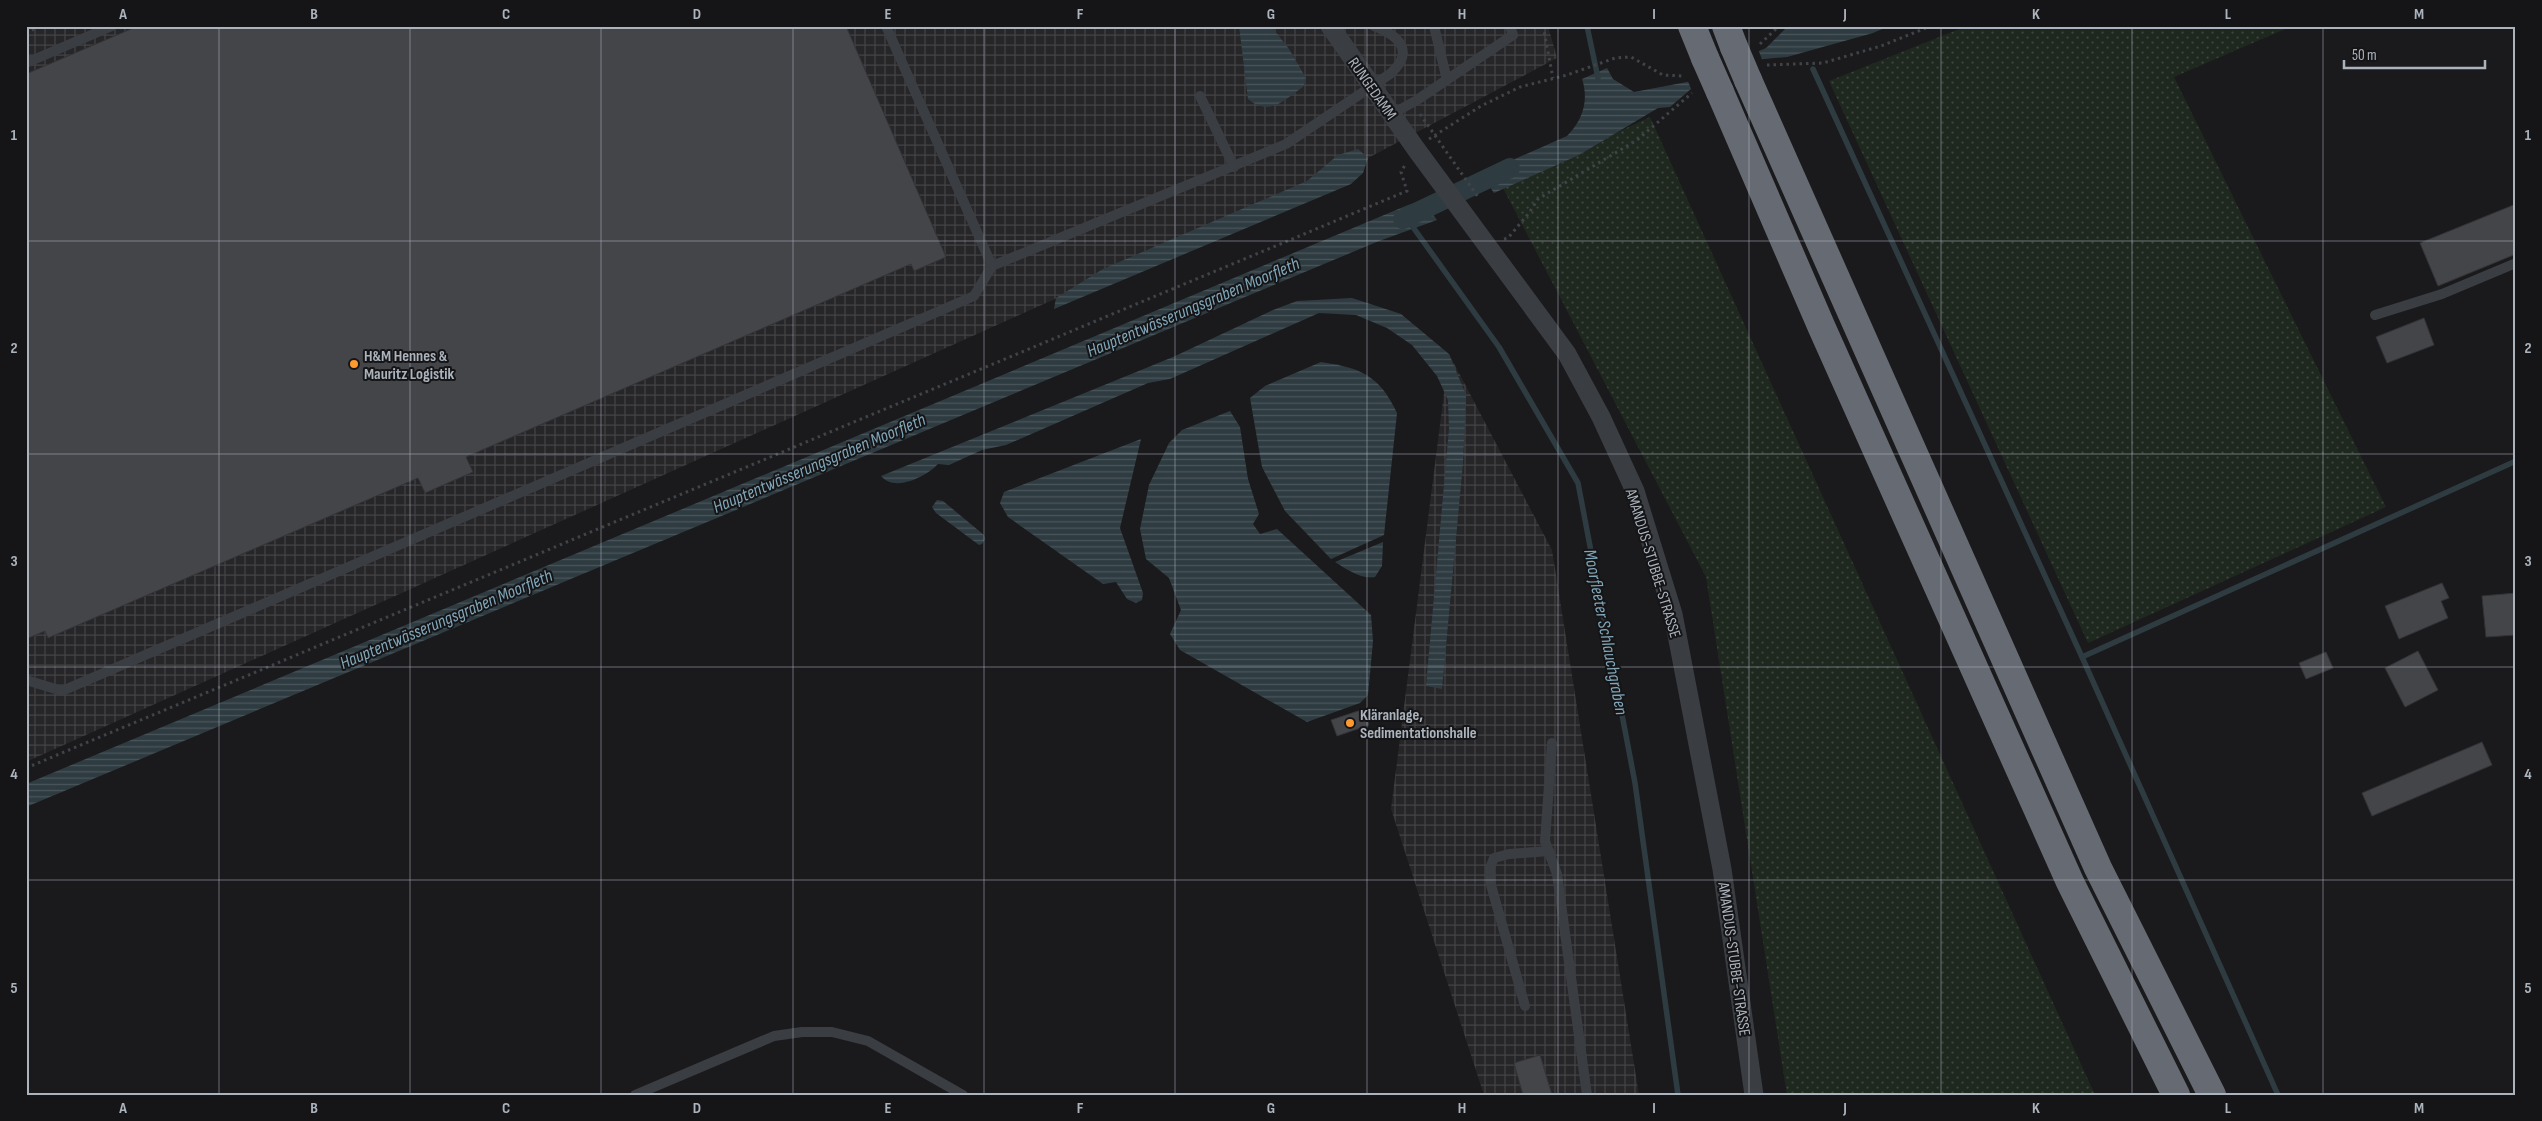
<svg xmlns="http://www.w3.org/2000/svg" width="2542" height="1121" viewBox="0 0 2542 1121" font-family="'Sofia Sans Condensed',sans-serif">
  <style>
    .industrial { fill: url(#industrial-grid) }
    .grass { fill: url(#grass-dots) }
    .water { fill: url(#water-rules) }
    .pier { fill: #1a1a1c }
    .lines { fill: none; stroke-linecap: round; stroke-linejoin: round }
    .stream { stroke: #2e3c42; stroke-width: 5.5 }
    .canal { stroke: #2e3c42; stroke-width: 20 }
    .building { fill: #444549; stroke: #333438 }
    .path { stroke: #404449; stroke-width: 3; stroke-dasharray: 2.5 4; stroke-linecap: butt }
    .lane { stroke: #3a3d42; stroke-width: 10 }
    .street { stroke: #3a3d42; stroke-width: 19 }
    .highway { stroke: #666b73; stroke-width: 28 }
    .highway-bridge { stroke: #666b73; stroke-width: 28 }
    .grid { fill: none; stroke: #abb3bd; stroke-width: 1; stroke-opacity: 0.55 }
    .poi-dot { fill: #ff9a2f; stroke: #151517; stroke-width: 2 }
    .labels { text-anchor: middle; stroke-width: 4; stroke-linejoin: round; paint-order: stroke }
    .street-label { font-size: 16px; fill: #abb3bd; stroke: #151517 }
    .poi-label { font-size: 16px; font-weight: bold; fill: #abb3bd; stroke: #151517; text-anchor: start }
    .water-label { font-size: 18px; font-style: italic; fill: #81a7b9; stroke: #151517 }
    .neatline { fill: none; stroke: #abb3bd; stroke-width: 2 }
    .grid-label { font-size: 16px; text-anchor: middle; font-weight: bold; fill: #abb3bd }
  </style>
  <defs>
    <pattern id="industrial-grid" width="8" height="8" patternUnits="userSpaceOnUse" patternTransform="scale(1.25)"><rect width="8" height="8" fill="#262629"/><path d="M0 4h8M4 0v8" fill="none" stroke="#434346"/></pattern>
    <pattern id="grass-dots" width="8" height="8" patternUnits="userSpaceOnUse" patternTransform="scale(1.25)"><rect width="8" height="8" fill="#1f281f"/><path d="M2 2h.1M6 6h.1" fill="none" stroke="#3d453e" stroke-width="1.8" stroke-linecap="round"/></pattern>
    <pattern id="water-rules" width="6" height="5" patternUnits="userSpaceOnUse" patternTransform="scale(1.25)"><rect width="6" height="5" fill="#2e3c42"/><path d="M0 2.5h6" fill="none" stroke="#4a565b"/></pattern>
  </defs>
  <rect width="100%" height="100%" fill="#1a1a1c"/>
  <g class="industrial">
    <polygon points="26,26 1548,26 1557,58 1368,158 26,762"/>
    <polygon points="1449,354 1552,550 1639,1095 1484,1095 1391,809"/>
  </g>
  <g class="grass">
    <polygon points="1967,26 2292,26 2174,77 2386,507 2088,643 1829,81"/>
    <polygon points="1650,117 2095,1095 1787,1095 1706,577 1503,188 1579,155 1616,133"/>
  </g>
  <g class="water">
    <path d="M1239,26H1271L1289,49L1306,78L1303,87C1284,100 1270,117 1248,99Z"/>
    <path d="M1788,26H1889L1873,33L1787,57L1763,59L1691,89L1670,107L1658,108L1579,155L1494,193L1481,174L1567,136C1583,120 1589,100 1582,79L1607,68L1613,79L1634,92L1687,82L1766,48Z"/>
    <polygon points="1358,149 1368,158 1363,173 1351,184 1054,309 1056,298 1103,269 1307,181 1338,155"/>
    <polygon points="1423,201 1437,220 1379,241 26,807 26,784 1408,205"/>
    <path d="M1352,298L1401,314L1449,354L1466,395L1463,463L1442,689L1426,686L1449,429L1448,400L1437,376L1412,345L1387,328L1356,315L1319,313L1170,379L1148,383L1006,445L982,450L949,465L938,464C927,476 895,493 881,476L1173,357L1273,310L1297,301Z"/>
    <path d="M1321,362C1361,368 1379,375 1397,413L1384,535L1331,559L1285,511L1262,467L1250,398L1265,386Z"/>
    <polygon points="1230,411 1240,427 1248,479 1259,514 1253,524 1260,534 1277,529 1371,615 1373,641 1368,695 1360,703 1307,722 1180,650 1170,634 1181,610 1169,578 1146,559 1140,529 1149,485 1169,443 1182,430"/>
    <polygon points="1141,439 1120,528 1143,593 1142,600 1136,603 1127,599 1116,582 1103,584 1008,517 1000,503 1004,492"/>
    <polygon points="937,500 943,501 984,535 985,539 982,544 979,545 936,513 932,507"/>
    <path d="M1383,542L1382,566L1375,577C1360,579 1348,570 1335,562Z"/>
  </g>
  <polygon class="pier" points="1758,49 1763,62 1692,91 1687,79"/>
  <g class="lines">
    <g class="stream">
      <polyline points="1587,26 1598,78"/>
      <polyline points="1813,69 2082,657 2278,1095"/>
      <polyline points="1410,223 1499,347 1578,483 1635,783 1678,1095"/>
      <polyline points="2082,657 2516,461"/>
    </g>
    <polyline class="canal" points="1403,219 1510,168"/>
  </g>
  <g class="building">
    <polygon points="138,26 846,26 946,257 914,271 911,264 466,457 473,472 425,493 418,478 48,638 45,631 26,639 26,74"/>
    <polygon points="2516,204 2516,254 2438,286 2420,243"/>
    <polygon points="2424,318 2434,345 2387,363 2376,337"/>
    <polygon points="2442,583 2449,598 2441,601 2448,618 2399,639 2385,606"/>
    <polygon points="2516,593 2516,635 2486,637 2482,596"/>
    <polygon points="2418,651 2438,690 2405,707 2385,668"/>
    <polygon points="2326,652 2333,668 2306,679 2299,663"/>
    <polygon points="1364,709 1369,725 1337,736 1331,720"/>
    <polygon points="2482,742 2492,765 2372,816 2362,793"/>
    <polygon points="1540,1055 1552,1095 1523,1095 1514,1063"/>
  </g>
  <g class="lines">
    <g class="path">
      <polyline points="1543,26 1553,78"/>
      <polyline points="26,33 41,26"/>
      <polyline points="1760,44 1779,26"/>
      <polyline points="1767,65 1823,63 1881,46 1931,26"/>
      <polyline points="1420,114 1478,197"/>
      <polyline points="1429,139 1481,106 1520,87 1567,75 1615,58 1631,57 1663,75 1683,76"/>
      <polyline points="1504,239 1508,238 1529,213 1538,199 1637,140 1692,93"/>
      <polyline points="26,768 1407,191 1401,172 1405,165"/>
    </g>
    <g class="lane">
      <polyline points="1434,26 1447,80"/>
      <polyline points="26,63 112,26"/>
      <polyline points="1200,96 1234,167"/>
      <polyline points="1392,114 1417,100 1513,35 1510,26"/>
      <path d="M992,266L1286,144L1390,74C1415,52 1400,36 1374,26"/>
      <polyline points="2375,315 2442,294 2516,263"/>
      <polyline points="26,680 62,691 974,296 992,266 886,26"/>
      <polyline points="1552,743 1545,841 1557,874 1587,1095"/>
      <polyline points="1525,1006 1491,885 1490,868 1494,858 1509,854 1549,851"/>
      <polyline points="635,1095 774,1036 802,1032 832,1032 868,1041 963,1095"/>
    </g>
    <polyline class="street" points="1330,26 1416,149 1567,354 1601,417 1635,491 1673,614 1722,869 1754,1095"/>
    <g class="highway">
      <polyline points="1692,26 1705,58"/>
      <polyline points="1726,26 1734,47"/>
      <polyline points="1748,80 2098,868 2212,1095"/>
      <polyline points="1720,92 1822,328 2070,882 2176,1095"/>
    </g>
    <g class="highway-bridge">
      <polyline points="1734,47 1748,80"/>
      <polyline points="1705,58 1720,92"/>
    </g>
  </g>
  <path class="grid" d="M219,26V1095M410,26V1095M601,26V1095M793,26V1095M984,26V1095M1175,26V1095M1367,26V1095M1558,26V1095M1749,26V1095M1941,26V1095M2132,26V1095M2323,26V1095M26,241H2516M26,454H2516M26,667H2516M26,880H2516"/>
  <g class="poi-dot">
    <circle cx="354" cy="364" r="5"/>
    <circle cx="1350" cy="723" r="5"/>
  </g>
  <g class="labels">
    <g class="street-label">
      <text transform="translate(1373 88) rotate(55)" y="6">RUNGEDAMM</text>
      <text transform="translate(1654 563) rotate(73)" y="6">AMANDUS-STUBBE-STRASSE</text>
      <text transform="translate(1735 959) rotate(82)" y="6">AMANDUS-STUBBE-STRASSE</text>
    </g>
    <g class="poi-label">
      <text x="364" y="361">H&amp;M Hennes &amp;<tspan x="364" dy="18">Mauritz Logistik</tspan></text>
      <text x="1360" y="720">Kläranlage,<tspan x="1360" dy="18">Sedimentationshalle</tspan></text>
    </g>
    <g class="water-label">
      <text transform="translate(1193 307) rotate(-23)" y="6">Hauptentwässerungsgraben Moorfleth</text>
      <text transform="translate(819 463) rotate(-23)" y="6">Hauptentwässerungsgraben Moorfleth</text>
      <text transform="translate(446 619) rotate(-23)" y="6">Hauptentwässerungsgraben Moorfleth</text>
      <text transform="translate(1606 632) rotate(79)" y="6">Moorfleeter Schlauchgraben</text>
    </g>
  </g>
  <rect width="2542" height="1121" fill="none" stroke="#151517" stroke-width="55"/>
  <path d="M2344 60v8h141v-8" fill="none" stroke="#abb3bd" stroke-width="2.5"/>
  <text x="2352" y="60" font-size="15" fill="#abb3bd" stroke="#151517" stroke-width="4" paint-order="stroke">50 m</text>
  <rect x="28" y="28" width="2486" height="1066" class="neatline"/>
  <g class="grid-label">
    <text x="123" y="19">A</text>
    <text x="314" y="19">B</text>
    <text x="506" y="19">C</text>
    <text x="697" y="19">D</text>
    <text x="888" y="19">E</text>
    <text x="1080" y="19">F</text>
    <text x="1271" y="19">G</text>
    <text x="1462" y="19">H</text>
    <text x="1654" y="19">I</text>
    <text x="1845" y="19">J</text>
    <text x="2036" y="19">K</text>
    <text x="2228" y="19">L</text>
    <text x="2419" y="19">M</text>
    <text x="14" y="140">1</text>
    <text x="2528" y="140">1</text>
    <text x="14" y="353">2</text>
    <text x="2528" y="353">2</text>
    <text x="14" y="566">3</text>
    <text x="2528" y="566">3</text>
    <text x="14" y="779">4</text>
    <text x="2528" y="779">4</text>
    <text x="14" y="993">5</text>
    <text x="2528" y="993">5</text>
    <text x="123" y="1113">A</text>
    <text x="314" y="1113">B</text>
    <text x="506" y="1113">C</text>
    <text x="697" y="1113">D</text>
    <text x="888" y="1113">E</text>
    <text x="1080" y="1113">F</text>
    <text x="1271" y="1113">G</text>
    <text x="1462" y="1113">H</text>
    <text x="1654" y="1113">I</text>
    <text x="1845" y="1113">J</text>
    <text x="2036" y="1113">K</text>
    <text x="2228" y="1113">L</text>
    <text x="2419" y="1113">M</text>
  </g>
</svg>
